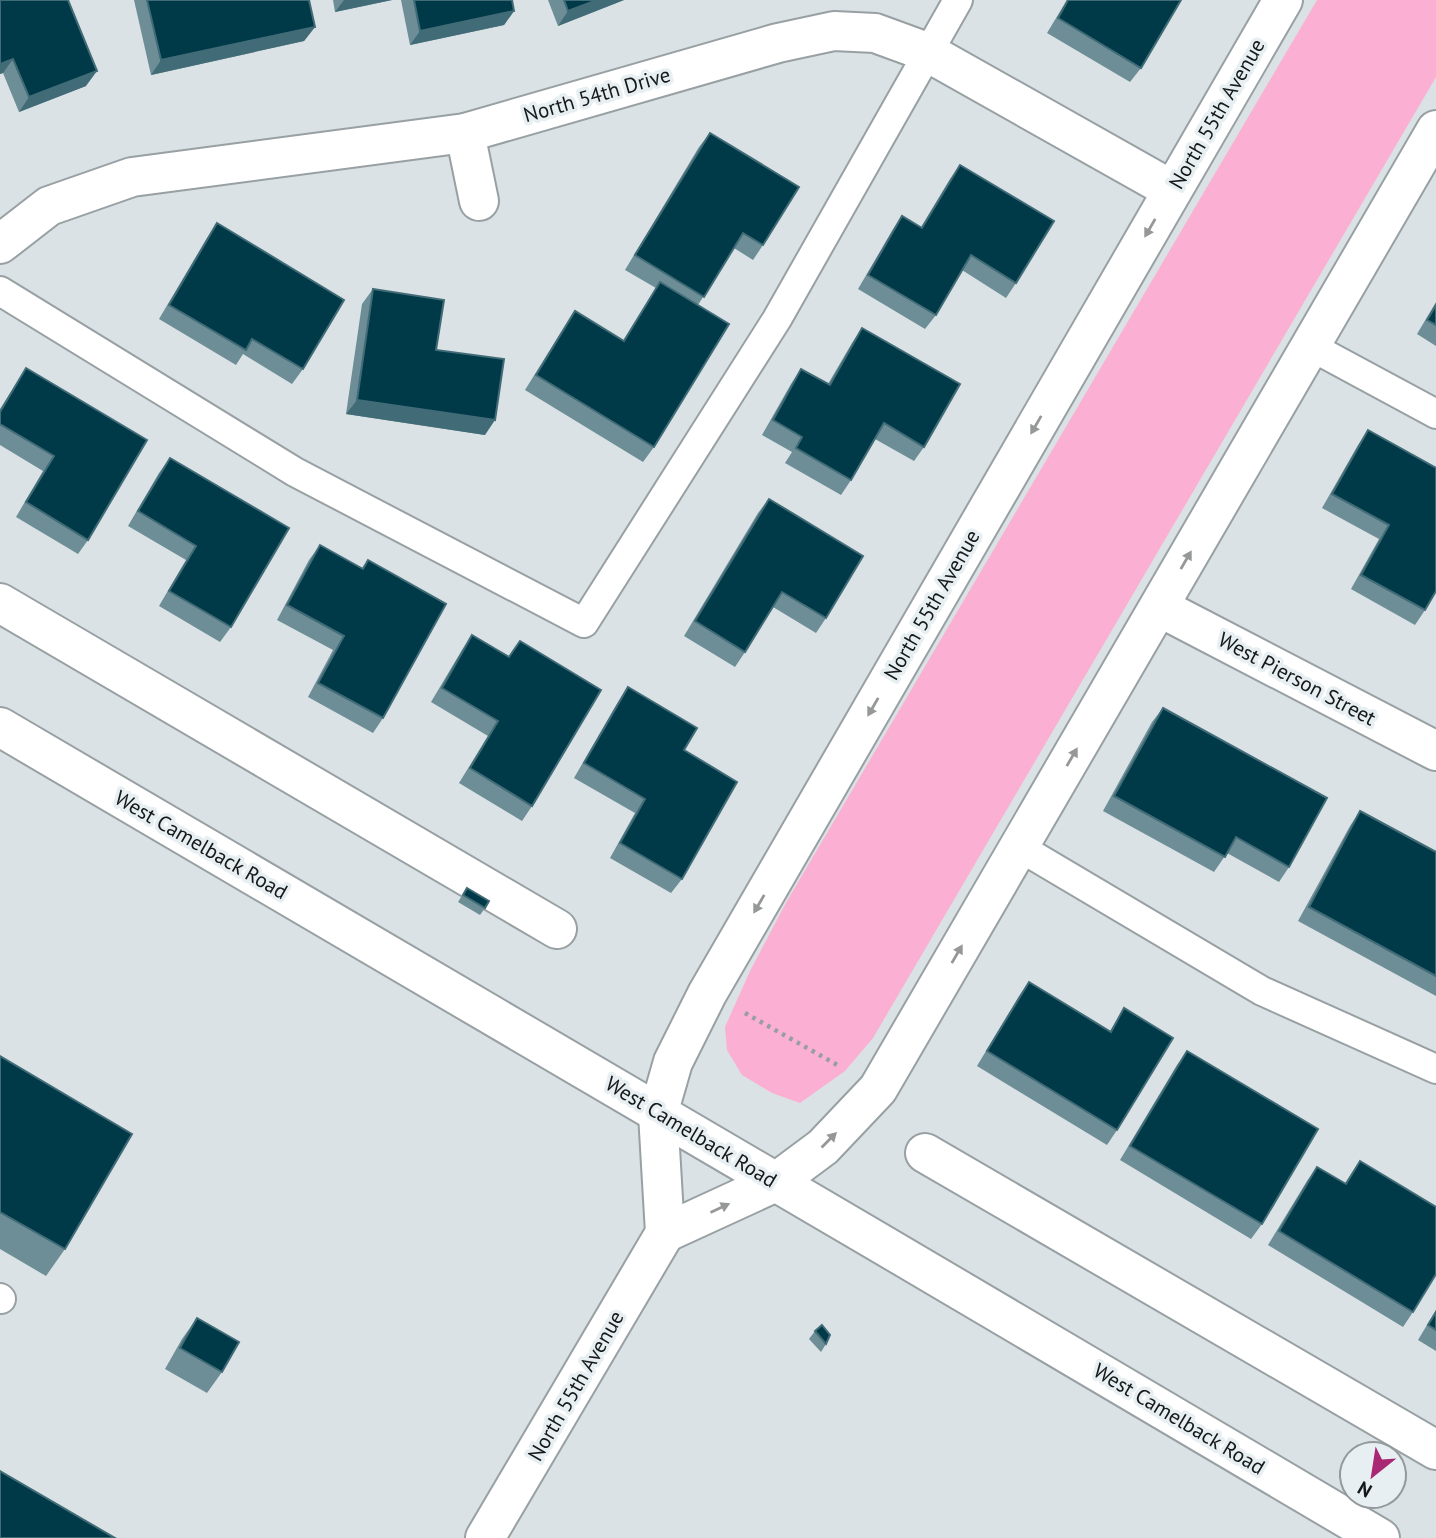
<svg xmlns="http://www.w3.org/2000/svg" width="1436" height="1538" viewBox="0 0 1436 1538" font-family="'PT Sans',sans-serif">
  <style>
    .park { fill: #fbafd3 }
    .lines { fill: none; stroke-linecap: round; stroke-linejoin: round }
    .lane-casing { stroke: #98a0a3; stroke-width: 32 }
    .street-casing { stroke: #98a0a3; stroke-width: 42 }
    .secondary-casing { stroke: #98a0a3; stroke-width: 42 }
    .primary-casing { stroke: #98a0a3; stroke-width: 42 }
    .path { stroke: #979ea0; stroke-width: 4.5; stroke-dasharray: 3.5 5; stroke-linecap: butt }
    .lane { stroke: #fff; stroke-width: 28 }
    .street { stroke: #fff; stroke-width: 38 }
    .secondary { stroke: #fff; stroke-width: 38 }
    .primary { stroke: #fff; stroke-width: 38 }
    .wall { fill: #6d8e96 }
    .shaded-wall { fill: #416c77 }
    .building { fill: #003948; stroke: #416c77; stroke-width: 2 }
    .oneway { fill: #969898 }
    .labels { text-anchor: middle; stroke-width: 7; stroke-linejoin: round; paint-order: stroke }
    .street-label { font-size: 21px; fill: #16191a; stroke: #e7eff2 }
  </style>
  <rect width="100%" height="100%" fill="#dae2e5"/>
  <polygon class="park" points="1317,0 1436,0 1436,77 873,1038 845,1071 800,1103 772,1093 742,1075 727,1050 725,1027 750,971 787,901"/>
  <g class="lines">
    <g class="lane-casing">
      <g id="lane">
        <polyline points="0,291 295,472 584,623 777,319 958,0"/>
        <polyline points="1310,346 1436,414"/>
        <polyline points="1019,847 1262,991 1436,1069"/>
        <polyline points="0,1298 1,1299"/>
      </g>
    </g>
    <g class="street-casing">
      <g id="street">
        <polyline points="465,133 479,201"/>
        <polyline points="0,244 49,206 132,177 465,133 778,43 834,31 875,33 927,52 1172,190"/>
        <polyline points="0,603 557,929"/>
        <polyline points="1159,607 1436,751"/>
        <polyline points="925,1153 1436,1450"/>
      </g>
    </g>
    <g class="secondary-casing">
      <g id="secondary">
        <polyline points="665,1233 776,1182 823,1147 878,1089 1436,130"/>
        <polyline points="485,1538 665,1233 658,1114 673,1062 707,994 1283,0"/>
      </g>
    </g>
    <g class="primary-casing">
      <path id="primary" d="M0,727C460,997 921,1266 1380,1538"/>
    </g>
    <polyline class="path" points="745,1013 841,1067"/>
    <use href="#lane" class="lane"/>
    <use href="#street" class="street"/>
    <use href="#secondary" class="secondary"/>
    <use href="#primary" class="primary"/>
  </g>
  <g class="wall">
    <polygon points="0,0 86,86 19,112 3,73 0,74"/>
    <polygon points="134,0 309,0 315,27 304,41 151,75"/>
    <polygon points="333,0 392,0 335,12"/>
    <polygon points="401,0 512,0 514,11 504,25 410,45"/>
    <polygon points="548,0 624,0 558,26"/>
    <polygon points="1067,0 1181,0 1141,68 1130,82 1047,33"/>
    <polygon points="710,133 763,245 753,260 734,248 698,305 654,447 643,462 525,390 565,326 575,311 623,341 656,288 625,270 699,147"/>
    <polygon points="960,165 1016,283 1006,298 962,270 936,315 925,329 858,289 892,231 902,216 921,227 950,179"/>
    <polygon points="217,223 303,369 292,384 243,354 236,365 159,319 207,238"/>
    <polygon points="373,289 436,350 485,435 346,414 362,304"/>
    <polygon points="1436,302 1436,346 1417,334"/>
    <polygon points="862,328 924,447 914,461 875,439 851,480 841,495 785,463 792,452 762,435 791,384 801,369 828,384 852,343"/>
    <polygon points="26,368 88,540 78,554 16,517 43,471 0,445 0,409"/>
    <polygon points="1368,430 1425,610 1415,625 1351,589 1379,539 1322,508 1358,445"/>
    <polygon points="170,458 231,627 220,642 159,606 186,560 128,526 159,473"/>
    <polygon points="769,499 826,618 816,633 773,607 745,652 735,667 684,636 758,513"/>
    <polygon points="320,545 362,568 368,560 383,718 373,733 308,697 333,650 277,620 309,560"/>
    <polygon points="472,635 509,656 520,641 532,806 522,821 459,783 488,736 431,702 462,650"/>
    <polygon points="628,687 684,750 682,879 671,893 610,858 635,813 574,778 618,702"/>
    <polygon points="1163,708 1289,867 1279,882 1227,853 1214,872 1103,811 1152,722"/>
    <polygon points="1360,811 1436,852 1436,996 1298,921 1350,826"/>
    <polygon points="467,888 485,908 480,915 458,902"/>
    <polygon points="1029,982 1110,1031 1124,1008 1117,1130 1107,1145 977,1066 1019,996"/>
    <polygon points="1187,1051 1262,1224 1251,1239 1120,1160 1177,1065"/>
    <polygon points="0,1056 65,1249 46,1276 0,1249"/>
    <polygon points="1360,1161 1413,1312 1403,1327 1268,1245 1307,1181 1317,1167 1345,1183"/>
    <polygon points="1436,1310 1436,1351 1418,1340"/>
    <polygon points="197,1318 222,1372 207,1393 165,1369 182,1339"/>
    <polygon points="815,1331 826,1344 821,1352 809,1339"/>
  </g>
  <g class="shaded-wall">
    <polygon points="344,0 392,0 335,12"/>
    <polygon points="597,0 624,0 558,26 568,11"/>
    <polygon points="514,11 504,25 410,45 420,31"/>
    <polygon points="315,27 304,41 151,75 161,60"/>
    <polygon points="13,59 3,73 0,74 0,64"/>
    <polygon points="97,71 86,86 19,112 29,97"/>
    <polygon points="357,400 495,420 485,435 346,414"/>
  </g>
  <g class="building">
    <polygon points="0,0 68,0 97,71 29,97 13,59 0,64"/>
    <polygon points="147,0 309,0 315,27 161,60"/>
    <polygon points="414,0 512,0 514,11 420,31"/>
    <polygon points="564,0 597,0 568,11"/>
    <polygon points="1068,0 1181,0 1141,68 1058,18"/>
    <polygon points="710,133 799,187 763,245 743,233 704,297 635,255"/>
    <polygon points="960,165 1054,221 1016,283 971,255 936,315 868,275 902,216 922,228"/>
    <polygon points="217,223 344,300 303,369 252,339 246,350 169,305"/>
    <polygon points="660,282 729,324 654,447 536,375 575,311 624,341"/>
    <polygon points="373,289 444,300 436,350 504,359 495,420 357,400"/>
    <polygon points="1436,305 1436,325 1427,320"/>
    <polygon points="862,328 960,384 924,447 884,423 851,480 796,448 802,437 773,420 801,369 830,385"/>
    <polygon points="26,368 147,440 88,540 26,502 54,456 0,424 0,412"/>
    <polygon points="1368,430 1436,468 1436,591 1425,610 1361,575 1389,525 1332,494"/>
    <polygon points="170,458 289,528 231,627 169,591 196,546 138,511"/>
    <polygon points="769,499 863,556 826,618 782,592 745,652 695,621"/>
    <polygon points="320,545 363,569 368,560 446,604 383,718 318,683 344,636 287,605"/>
    <polygon points="472,635 509,657 520,641 601,690 532,806 470,768 498,721 442,688"/>
    <polygon points="628,687 697,728 684,750 737,782 682,879 620,843 645,799 584,763"/>
    <polygon points="1163,708 1327,798 1289,867 1236,837 1225,857 1114,796"/>
    <polygon points="1360,811 1436,852 1436,976 1309,907"/>
    <polygon points="467,888 489,901 485,908 463,895"/>
    <polygon points="1029,982 1111,1032 1124,1008 1173,1038 1117,1130 987,1051"/>
    <polygon points="1187,1051 1318,1129 1262,1224 1130,1146"/>
    <polygon points="0,1056 132,1134 65,1249 0,1212"/>
    <polygon points="1360,1161 1436,1207 1436,1274 1413,1312 1279,1231 1317,1167 1346,1184"/>
    <polygon points="1436,1312 1436,1330 1428,1325"/>
    <polygon points="197,1318 239,1342 222,1372 180,1348"/>
    <polygon points="822,1325 830,1335 826,1344 815,1331"/>
    <polygon points="0,1471 115,1538 0,1538"/>
  </g>
  <defs><path id="oneway-solid" d="M-6-.8H1V-3.2L6.5 0L1 3.2V.8H-6Z" transform="scale(1.75)"/></defs>
  <g class="oneway">
    <use href="#oneway-solid" transform="translate(1150 228) rotate(120)"/>
    <use href="#oneway-solid" transform="translate(1036 425) rotate(120)"/>
    <use href="#oneway-solid" transform="translate(1186 560) rotate(-60)"/>
    <use href="#oneway-solid" transform="translate(873 707) rotate(120)"/>
    <use href="#oneway-solid" transform="translate(1072 757) rotate(-60)"/>
    <use href="#oneway-solid" transform="translate(759 904) rotate(120)"/>
    <use href="#oneway-solid" transform="translate(957 954) rotate(-60)"/>
    <use href="#oneway-solid" transform="translate(829 1140) rotate(-45)"/>
    <use href="#oneway-solid" transform="translate(720 1208) rotate(-25)"/>
  </g>
  <g class="labels">
    <g class="street-label">
      <text transform="translate(597 95) rotate(-16)" y="7">North 54th Drive</text>
      <text transform="translate(1217 114) rotate(-60)" y="7">North 55th Avenue</text>
      <text transform="translate(932 605) rotate(-60)" y="7">North 55th Avenue</text>
      <text transform="translate(1297 679) rotate(28)" y="7">West Pierson Street</text>
      <text transform="translate(201 845) rotate(30)" y="7">West Camelback Road</text>
      <text transform="translate(691 1132) rotate(31)" y="7">West Camelback Road</text>
      <text transform="translate(576 1386) rotate(-60)" y="7">North 55th Avenue</text>
      <text transform="translate(1179 1419) rotate(31)" y="7">West Camelback Road</text>
    </g>
  </g>
  <g transform="translate(1373 1475) rotate(210)"><circle r="33" fill="#e7eff2" stroke="#93999c" stroke-width="2"/>
  <path d="M0-5L12 26L0 18L-12 26Z" fill="#a92773"/>
  <text y="-10" font-size="19" font-weight="bold" text-anchor="middle" fill="#16191a">N</text>
  </g>
</svg>
